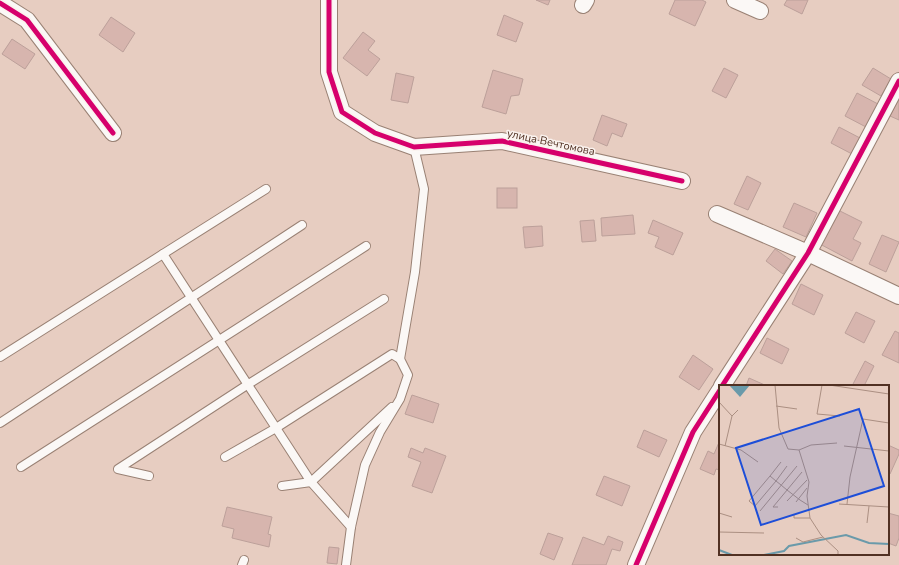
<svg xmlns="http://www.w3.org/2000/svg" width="899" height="565" viewBox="0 0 899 565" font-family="'Nunito Sans',sans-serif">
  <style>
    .building { fill: #d7b5ae; stroke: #bca09a }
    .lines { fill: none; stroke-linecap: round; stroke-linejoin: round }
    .lane-casing { stroke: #998174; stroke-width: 10 }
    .street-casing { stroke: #998174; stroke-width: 18 }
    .lane { stroke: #fbf8f6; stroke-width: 8 }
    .street { stroke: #fbf8f6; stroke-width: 16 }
    .cycleway-casing { stroke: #faf2ee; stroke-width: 8 }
    .cycleway { stroke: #d6006c; stroke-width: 5 }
    .labels { text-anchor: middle; stroke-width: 3; stroke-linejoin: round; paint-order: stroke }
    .street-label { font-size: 11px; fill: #513123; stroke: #faf2ee }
    .inset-river { fill: none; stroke: #6a9aaa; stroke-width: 2 }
    .inset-road { fill: none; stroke: #ab8f82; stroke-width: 1 }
    .view { fill: #1d4ed8; fill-opacity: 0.15; stroke: #1d4ed8; stroke-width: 2 }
    .inset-edge { fill: none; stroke: #513123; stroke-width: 2 }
  </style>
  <rect width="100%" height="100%" fill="#e7cdc1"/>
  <g class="building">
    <polygon points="536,0 550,0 548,5"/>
    <polygon points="675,0 702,0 706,2 695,26 669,14"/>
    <polygon points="787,0 808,0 802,14 784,5"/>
    <polygon points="504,15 523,23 516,42 497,35"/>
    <polygon points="111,17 135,33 123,52 99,35"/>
    <polygon points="363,32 375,41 368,50 380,59 367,76 343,58"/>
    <polygon points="12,39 35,54 25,69 2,54"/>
    <polygon points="724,68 738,75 726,98 712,91"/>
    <polygon points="873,68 891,79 881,96 862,85"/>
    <polygon points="493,70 523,79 519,95 511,96 506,114 482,107"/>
    <polygon points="396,73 414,77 408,103 391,100"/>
    <polygon points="857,93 878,104 866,127 845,116"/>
    <polygon points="899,98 899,120 890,116"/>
    <polygon points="602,115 627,124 622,137 612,133 607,146 593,140"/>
    <polygon points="839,127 860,138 852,154 831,143"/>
    <polygon points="747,176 761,183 748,210 734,204"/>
    <rect x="497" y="188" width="20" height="20"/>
    <polygon points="794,203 817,213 806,237 783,227"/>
    <polygon points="836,209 862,222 853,239 861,243 852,261 818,243"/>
    <polygon points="633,215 635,234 602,236 601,218"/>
    <polygon points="594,220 596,241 582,242 580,221"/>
    <polygon points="653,220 683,233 673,255 655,247 659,237 648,233"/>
    <polygon points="542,226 543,246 525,248 523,227"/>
    <polygon points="882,235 899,242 886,272 869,264"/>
    <polygon points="775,249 792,261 783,274 766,261"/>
    <polygon points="801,284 823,295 814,315 792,304"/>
    <polygon points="856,312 875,321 864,343 845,333"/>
    <polygon points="895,331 899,333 899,363 882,355"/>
    <polygon points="767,338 789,349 782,364 760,353"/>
    <polygon points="693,355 713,369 699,390 679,377"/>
    <polygon points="865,361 874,366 864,386 852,386"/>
    <polygon points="749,378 767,386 746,386"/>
    <polygon points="412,395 439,404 433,423 405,414"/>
    <polygon points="644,430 667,440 659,457 637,447"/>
    <polygon points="720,440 720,470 716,469 714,475 700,469 708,451 714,454"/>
    <polygon points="888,445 899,450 899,454 890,474 888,473"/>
    <polygon points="411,448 423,453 425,448 446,456 432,493 412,486 421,462 408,457"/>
    <polygon points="604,476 630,486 622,506 596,495"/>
    <polygon points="227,507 272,517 268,534 271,535 269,547 232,538 234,529 222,526"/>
    <polygon points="888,513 899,516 899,538 896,546 888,543"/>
    <polygon points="548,533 563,538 554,560 540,554"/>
    <polygon points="608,536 623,542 620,551 612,549 606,565 572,565 583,537 604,545"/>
    <polygon points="329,547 339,548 337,564 327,563"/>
  </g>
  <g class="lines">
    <g class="lane-casing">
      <g id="lane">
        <polyline points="163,254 266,189"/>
        <polyline points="0,357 163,254 311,482 351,527"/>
        <polyline points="0,423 302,225"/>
        <polyline points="225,457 276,428 392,354 400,359"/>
        <polyline points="21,467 366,246"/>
        <polyline points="149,476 118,469 247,385 384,299"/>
        <polyline points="282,486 311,482 392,407"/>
        <polyline points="242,565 244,560"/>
        <polyline points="346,565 351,527 365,465 380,432 400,399 408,375 400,359 415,272 424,189 414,147"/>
      </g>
    </g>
    <g class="street-casing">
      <g id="street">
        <polyline points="329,0 329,72 342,112 375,133 414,147 502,141 682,181"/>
        <polyline points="735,0 760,11"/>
        <polyline points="0,3 27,20 113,133"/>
        <polyline points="583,5 586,0"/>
        <polyline points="717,214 808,253 899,296"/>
        <polyline points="722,386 808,253 899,81"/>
        <polyline points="636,565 693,432 720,390"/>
      </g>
    </g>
    <use href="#lane" class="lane"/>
    <use href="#street" class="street"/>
    <g class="cycleway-casing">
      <g id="cycleway">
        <polyline points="329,0 329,72 342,112 375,133 414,147 502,141 682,181"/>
        <polyline points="0,3 27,20 113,133"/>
        <polyline points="722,386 808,253 899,81"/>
        <polyline points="636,565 693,432 720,390"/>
      </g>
    </g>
    <use href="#cycleway" class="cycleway"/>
  </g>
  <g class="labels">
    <g class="street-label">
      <text transform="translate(551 142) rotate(12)" y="4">улица Вечтомова</text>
    </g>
  </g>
  <g transform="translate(719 385)">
    <rect width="170" height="170" fill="#e7cdc1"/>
    <path d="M10,0H31L21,12Z" fill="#6a9aaa"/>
    <path class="inset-river" d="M0,165L13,170M45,170L65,166L70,161L127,150L150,158L170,159"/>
    <path class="inset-road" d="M56,0L60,43L69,64L80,65L92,60L118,58M103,0L98,29L121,31M110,0L170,9M0,17L13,31M57,21L78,24M0,59L22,65L39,77M6,61L13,31L19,25M125,61L170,66M80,65L90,97L88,111L91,133L102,150L119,166V170M68,81L57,96L36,121L30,116L51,91L57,96L62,100L68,105L81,115L89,120M51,91L62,77M68,116L88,95M77,117L88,103M120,119L170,122M128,119L131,92L144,34L170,38M59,122H54L83,87M41,126L78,81M0,128L13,132M75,129V133H91M148,138L150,121M0,147L45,148M77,153L84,157L104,152"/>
    <path class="view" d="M140,24L165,101L42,140L17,63Z"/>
    <rect width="170" height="170" class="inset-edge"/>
  </g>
</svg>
